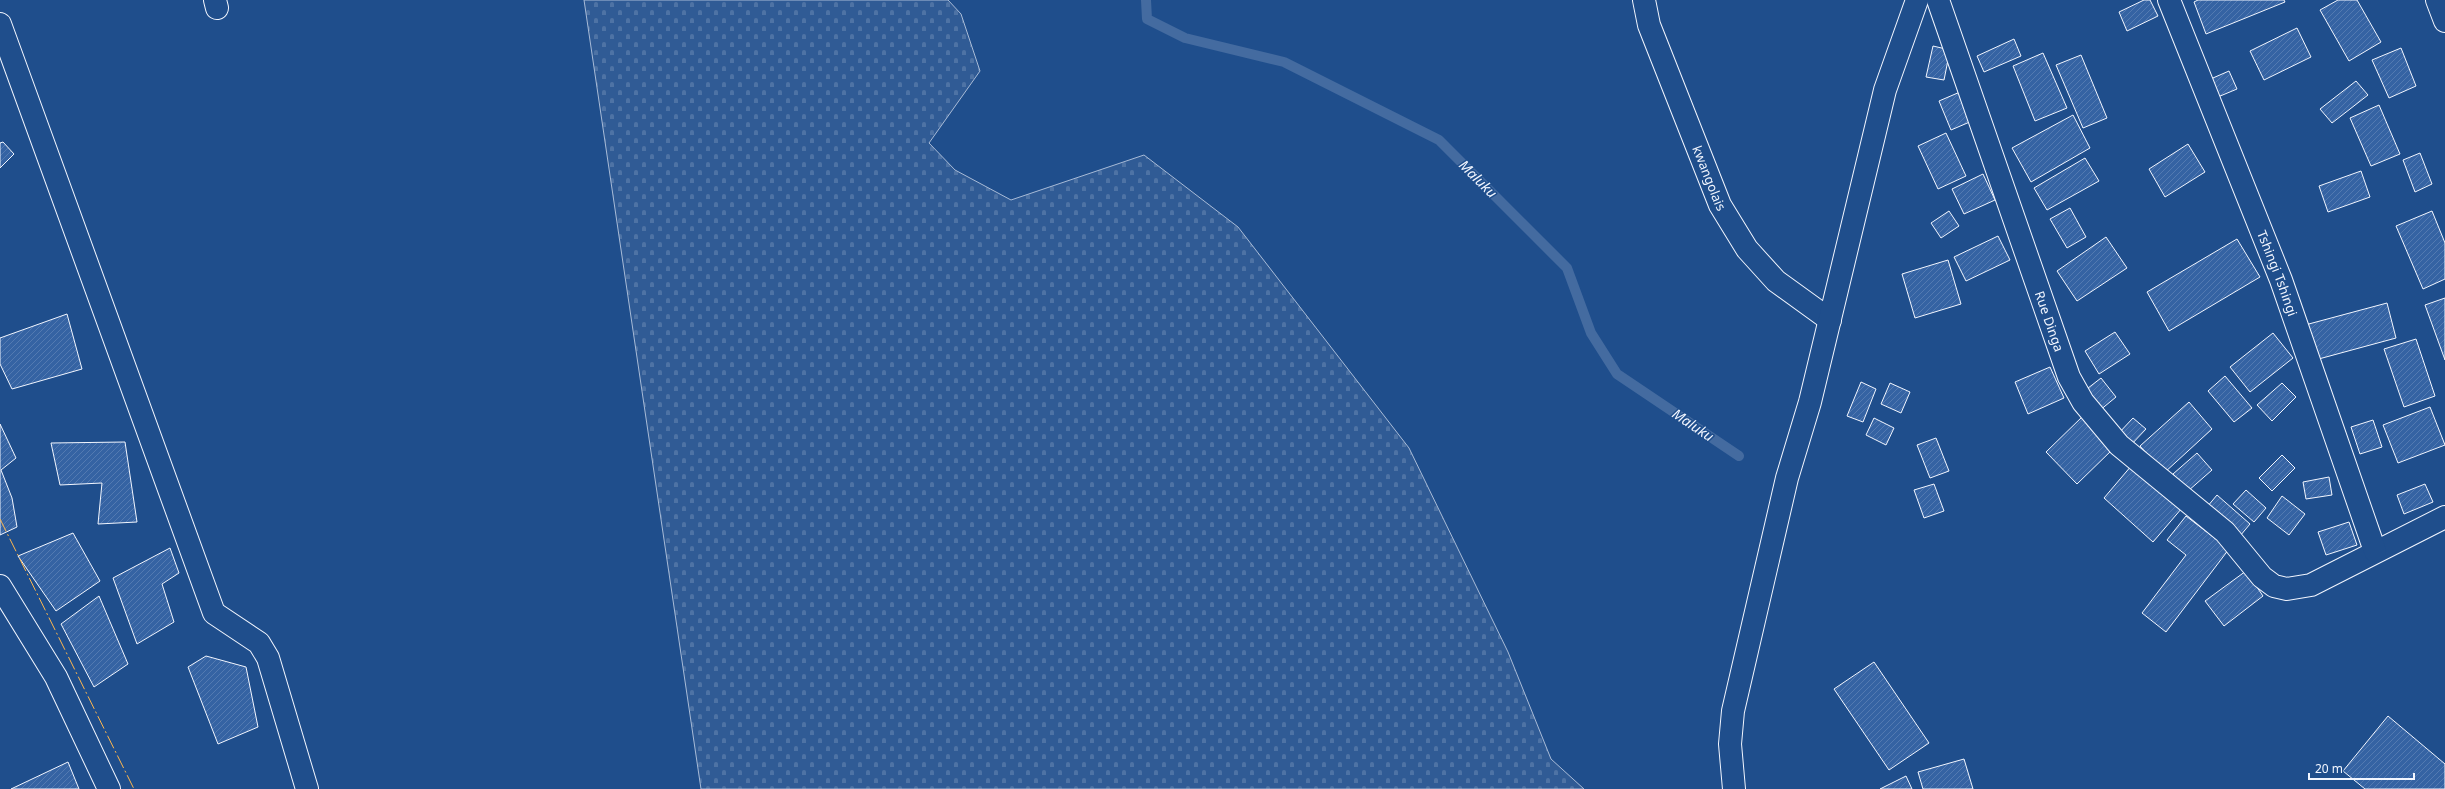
<svg xmlns="http://www.w3.org/2000/svg" width="2445" height="789" viewBox="0 0 2445 789" font-family="'Noto Sans',sans-serif">
  <style>
    .cemetery { fill: url(#cemetery-stones); stroke: #a8bbd7 }
    .lines { fill: none; stroke-linecap: round; stroke-linejoin: round }
    .stream { stroke: #446ba0; stroke-width: 10 }
    .building { fill: url(#building-hatch); stroke: #f2f6ff }
    .minor-casing { stroke: #f2f6ff; stroke-width: 24 }
    .minor { stroke: #1f4e8c; stroke-width: 22 }
    .power { stroke: #ffb74d; stroke-width: 1; stroke-dasharray: 14 3 2 3; stroke-linecap: butt }
    .labels { text-anchor: middle; stroke-width: 3; stroke-linejoin: round; paint-order: stroke }
    .street-label { font-size: 13px; fill: #f2f6ff; stroke: #1f4e8c }
    .water-label { font-size: 14px; font-style: italic; fill: #f2f6ff; stroke: #1f4e8c }
  </style>
  <defs>
    <pattern id="cemetery-stones" width="16" height="16" patternUnits="userSpaceOnUse"><rect width="16" height="16" fill="#305b95"/><path d="M2 7V4a2 2 0 0 1 4 0v3zM10 15v-3a2 2 0 0 1 4 0v3z" fill="#4e73a5"/></pattern>
    <pattern id="building-hatch" width="6" height="6" patternUnits="userSpaceOnUse"><rect width="6" height="6" fill="#3563a3"/><path d="M-1 1l2-2M0 6l6-6M5 7l2-2" fill="none" stroke="#537ab1"/></pattern>
  </defs>
  <rect width="100%" height="100%" fill="#1f4e8c"/>
  <polygon class="cemetery" points="584,0 948,0 961,14 980,71 929,143 955,170 1011,200 1144,155 1238,227 1409,448 1508,652 1551,759 1584,789 701,789"/>
  <g class="lines">
    <polyline class="stream" points="1146,0 1147,19 1185,38 1284,62 1439,140 1567,268 1591,333 1617,374 1739,456"/>
  </g>
  <g class="building">
    <polygon points="2144,0 2150,0 2158,16 2127,31 2119,12"/>
    <polygon points="2198,0 2284,0 2285,2 2206,34 2194,2"/>
    <polygon points="2338,0 2357,0 2381,42 2349,61 2320,10"/>
    <polygon points="2297,28 2311,57 2264,80 2250,51"/>
    <polygon points="2014,39 2021,56 1984,72 1977,56"/>
    <polygon points="1933,46 1950,50 1944,80 1926,77"/>
    <polygon points="2401,48 2416,86 2389,98 2372,60"/>
    <polygon points="2043,53 2067,108 2035,121 2013,66"/>
    <polygon points="2081,55 2107,118 2083,128 2056,65"/>
    <polygon points="2229,71 2237,89 2213,99 2206,81"/>
    <polygon points="2356,81 2368,95 2332,123 2320,109"/>
    <polygon points="1960,92 1972,121 1951,130 1939,101"/>
    <polygon points="2379,105 2400,154 2371,166 2350,118"/>
    <polygon points="2073,115 2090,148 2031,182 2012,148"/>
    <polygon points="1946,133 1966,176 1938,189 1918,146"/>
    <polygon points="3,142 14,154 0,168 0,143"/>
    <polygon points="2188,144 2205,172 2165,197 2149,169"/>
    <polygon points="2420,153 2432,184 2415,192 2403,160"/>
    <polygon points="2085,158 2099,181 2047,210 2034,188"/>
    <polygon points="2361,171 2370,197 2328,212 2319,186"/>
    <polygon points="1983,174 1995,200 1964,214 1952,189"/>
    <polygon points="2070,208 2086,237 2067,248 2050,219"/>
    <polygon points="1949,211 1959,226 1941,238 1931,223"/>
    <polygon points="2432,211 2445,243 2445,279 2423,289 2396,226"/>
    <polygon points="1998,236 2010,260 1966,281 1954,257"/>
    <polygon points="2106,237 2127,268 2077,301 2057,271"/>
    <polygon points="2237,239 2260,277 2169,331 2147,292"/>
    <polygon points="1948,260 1961,304 1915,318 1902,274"/>
    <polygon points="2445,298 2445,360 2425,305"/>
    <polygon points="2387,303 2396,338 2315,360 2305,325"/>
    <polygon points="67,314 82,369 12,389 0,364 0,338"/>
    <polygon points="2115,332 2130,354 2099,374 2085,351"/>
    <polygon points="2273,333 2293,358 2250,392 2230,367"/>
    <polygon points="2416,339 2435,396 2404,407 2384,349"/>
    <polygon points="2050,367 2064,398 2028,414 2015,382"/>
    <polygon points="2225,376 2252,408 2234,422 2208,391"/>
    <polygon points="2101,378 2116,397 2099,411 2083,392"/>
    <polygon points="1861,382 1876,389 1863,422 1847,416"/>
    <polygon points="1890,383 1910,392 1901,413 1881,404"/>
    <polygon points="2282,383 2296,397 2272,421 2257,405"/>
    <polygon points="2189,402 2212,429 2164,473 2140,446"/>
    <polygon points="2430,407 2445,445 2398,463 2383,425"/>
    <polygon points="2083,416 2114,448 2077,484 2046,452"/>
    <polygon points="1874,418 1894,428 1886,445 1866,435"/>
    <polygon points="2133,418 2146,429 2129,447 2117,435"/>
    <polygon points="2373,420 2382,447 2360,454 2351,427"/>
    <polygon points="0,424 16,458 1,470 12,498 17,527 0,535"/>
    <polygon points="1936,438 1949,471 1930,478 1917,445"/>
    <polygon points="125,442 137,522 98,524 102,483 60,485 51,443"/>
    <polygon points="2197,453 2212,470 2188,491 2173,474"/>
    <polygon points="2282,455 2295,468 2272,491 2259,478"/>
    <polygon points="2132,465 2182,508 2153,542 2104,498"/>
    <polygon points="2329,477 2332,495 2306,499 2303,482"/>
    <polygon points="1934,484 1944,511 1924,518 1914,490"/>
    <polygon points="2425,484 2433,502 2404,514 2397,495"/>
    <polygon points="2246,490 2266,508 2254,522 2233,504"/>
    <polygon points="2217,495 2250,524 2240,536 2207,507"/>
    <polygon points="2282,496 2305,514 2289,535 2267,518"/>
    <polygon points="2186,516 2229,549 2166,632 2142,613 2186,555 2167,540"/>
    <polygon points="2349,522 2357,545 2326,555 2318,532"/>
    <polygon points="73,533 100,581 56,611 18,556"/>
    <polygon points="170,548 179,573 162,584 174,622 137,644 113,578"/>
    <polygon points="2246,571 2263,596 2224,626 2205,601"/>
    <polygon points="99,596 128,664 94,687 61,624"/>
    <polygon points="206,656 246,667 258,727 218,744 188,667"/>
    <polygon points="1874,662 1929,743 1889,770 1834,689"/>
    <polygon points="2388,716 2445,764 2445,789 2365,789 2343,771"/>
    <polygon points="1964,759 1973,789 1923,789 1918,772"/>
    <polygon points="68,762 79,789 11,789"/>
    <polygon points="1906,776 1912,789 1880,789"/>
  </g>
  <g class="lines">
    <g class="minor-casing">
      <g id="minor">
        <polyline points="215,0 217,8"/>
        <path id="s1" d="M1644,0L1649,25L1720,205L1747,249L1776,281L1830,320"/>
        <path id="s2" d="M1938,0L2069,377L2083,402L2119,445L2225,532L2262,577L2274,586L2287,589L2311,585L2445,517"/>
        <path id="s3" d="M2169,0L2281,280L2375,551"/>
        <polyline points="2437,0 2445,21"/>
        <polyline points="0,24 214,613 259,643 268,658 307,789"/>
        <polyline points="0,586 56,677 109,789"/>
        <polyline points="1734,789 1730,744 1733,711 1787,478 1810,402 1885,90 1917,0"/>
      </g>
    </g>
    <use href="#minor" class="minor"/>
    <polyline class="power" points="0,519 134,789"/>
  </g>
  <g class="labels">
    <g class="street-label">
      <text dy="5" stroke="none"><textPath href="#s1" startOffset="190">kwangolais</textPath></text>
      <text dy="5" stroke="none"><textPath href="#s3" startOffset="294">Tshingi Tshingi</textPath></text>
      <text dy="5" stroke="none"><textPath href="#s2" startOffset="340">Rue Dinga</textPath></text>
    </g>
    <g class="water-label">
      <text transform="translate(1478 179) rotate(45)" y="5">Maluku</text>
      <text transform="translate(1693 425) rotate(34)" y="5">Maluku</text>
    </g>
  </g>
  <path d="M2309 773v6h105v-6" fill="none" stroke="#f2f6ff" stroke-width="2"/>
  <text x="2315" y="773" font-size="12" fill="#f2f6ff" stroke="#1f4e8c" stroke-width="3" paint-order="stroke">20 m</text>
</svg>
